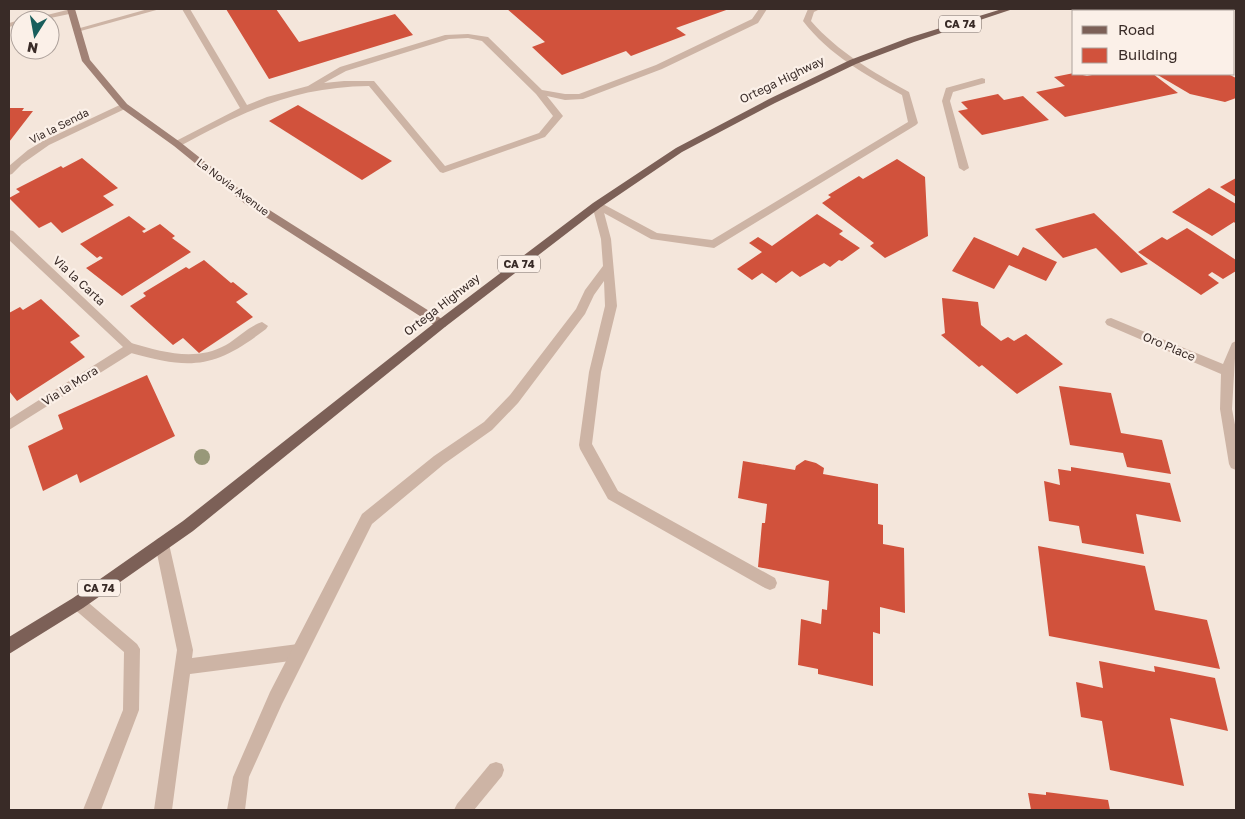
<svg xmlns="http://www.w3.org/2000/svg" width="1245" height="819" viewBox="0 0 1245 819" font-family="'Golos Text',sans-serif">
  <style>
    .building { fill: #d1523c }
    .lines { fill: none; stroke-linecap: round; stroke-linejoin: round }
    .service { fill: #cdb4a5; fill-rule: evenodd }
    .minor { fill: #cdb4a5; fill-rule: evenodd }
    .secondary { fill: #a18276; fill-rule: evenodd }
    .primary { fill: #7c6057; fill-rule: evenodd }
    .tree { fill: #989879 }
    .labels { text-anchor: middle; stroke-width: 4.5; stroke-linejoin: round; paint-order: stroke }
    .shield { fill: #fbf0e8; stroke: #736661; stroke-width: 1 }
    .shield-label { font-size: 11px; font-weight: bold; fill: #392b27 }
    .far-street-label { font-size: 11px; fill: #392b27; stroke: #fbf0e8 }
    .street-label { font-size: 12px; fill: #392b27; stroke: #fbf0e8 }
  </style>
  <rect width="100%" height="100%" fill="#f4e6db"/>
  <g class="building">
    <polygon points="226,9 276,9 299,42 395,14 413,35 269,79"/>
    <polygon points="507,9 729,9 676,28 686,35 631,56 626,51 562,75 532,47 545,42"/>
    <polygon points="1074,73 1087,76 1097,74 1153,74 1178,93 1065,117 1036,92 1065,86 1054,77"/>
    <polygon points="1156,74 1228,74 1236,78 1236,98 1225,102 1190,94"/>
    <polygon points="998,94 1004,100 1023,96 1049,120 982,135 958,111 968,109 961,102"/>
    <polygon points="298,105 392,161 362,180 269,121"/>
    <polygon points="9,108 24,108 22,111 33,111 9,142"/>
    <polygon points="82,158 118,188 103,196 114,205 62,233 51,222 39,228 9,198 20,192 16,189 61,166 63,168"/>
    <polygon points="897,159 925,177 928,236 885,258 870,246 874,243 822,203 831,197 828,195 859,176 863,179"/>
    <polygon points="1236,178 1236,197 1220,187"/>
    <polygon points="1209,188 1236,204 1236,224 1234,222 1212,236 1172,212"/>
    <polygon points="1094,213 1148,264 1121,273 1096,248 1063,258 1035,229"/>
    <polygon points="817,214 843,231 839,234 860,248 842,261 839,260 830,267 824,263 800,277 792,271 776,283 762,273 752,280 737,269 762,252 749,243 758,237 772,246"/>
    <polygon points="129,216 146,229 142,231 144,233 160,224 175,236 172,238 191,252 122,296 86,268 103,258 100,256 97,258 80,244"/>
    <polygon points="1187,228 1236,260 1236,271 1223,279 1212,272 1208,275 1219,283 1201,295 1138,252 1162,237 1167,240"/>
    <polygon points="974,237 1018,256 1023,247 1057,262 1046,281 1009,265 994,289 952,271"/>
    <polygon points="204,260 231,283 233,282 248,294 236,302 253,317 199,353 183,338 173,345 130,306 146,296 143,293 186,267 189,269"/>
    <polygon points="942,298 978,302 981,325 1001,341 1008,337 1014,341 1026,334 1063,364 1017,394 982,365 979,367 941,335 945,333"/>
    <polygon points="41,299 80,336 70,342 85,357 17,401 9,391 9,313 20,307 23,310"/>
    <polygon points="147,375 175,436 80,483 77,474 43,491 28,446 63,429 58,415"/>
    <polygon points="1059,386 1111,393 1121,433 1162,440 1171,474 1127,467 1123,453 1070,445"/>
    <polygon points="805,460 816,463 824,468 823,474 878,484 878,524 883,525 883,544 904,548 905,613 880,607 880,634 873,632 873,686 818,674 818,669 798,665 801,619 821,624 822,609 827,610 829,581 758,567 762,523 765,523 767,504 738,498 743,461 795,470 796,466"/>
    <polygon points="1071,467 1170,483 1181,522 1136,514 1144,554 1082,543 1079,526 1049,521 1044,481 1060,485 1058,469 1071,471"/>
    <polygon points="1038,546 1145,566 1155,610 1207,620 1220,669 1049,636"/>
    <polygon points="1099,661 1155,672 1154,666 1215,678 1228,731 1170,718 1184,786 1110,770 1102,721 1081,717 1076,682 1103,688"/>
    <polygon points="1046,792 1108,800 1110,810 1031,810 1028,793 1046,795"/>
  </g>
  <g class="lines">
    <g class="service">
      <polygon points="148,9 160,9 77,32 73,30"/>
      <path d="M182,9H190L247,105L267,97L308,86L340,67L445,35L468,34L488,37L542,90L565,94H579L656,65L752,19L759,9H767L758,23L662,69L583,99L565,100L547,96L563,116L545,137L443,173L440,172L369,86C294,87 244,111 180,146H174V142L240,108ZM468,38L482,41L536,94L553,116L539,133L445,166L374,81H344L324,83L346,71L449,39Z"/>
      <path d="M808,9H820L814,12L811,21C838,52 873,72 909,92L918,123L916,125L714,248L651,239L593,207V203H601L657,233L712,240L908,122L902,95C866,75 829,55 803,21Z"/>
      <polygon points="982,78 985,79 985,83 953,92 950,101 969,168 964,171 959,168 942,101 946,88"/>
      <path d="M262,322L268,326L266,329C215,368 192,370 131,353L127,351L125,348L127,345L131,343C163,352 195,362 226,345C238,338 249,326 262,322Z"/>
      <polygon points="162,537 167,539 169,544 193,650 192,658 298,644 303,647 306,652 303,657 298,660 190,674 172,810 154,810 177,650 155,544 157,539"/>
      <polygon points="78,596 83,598 137,644 140,649 139,710 101,810 83,810 123,710 124,652 73,608 71,603 73,598"/>
    </g>
    <g class="minor">
      <polygon points="71,9 75,11 74,13 41,20 27,20"/>
      <polygon points="20,20 20,24 9,27 9,23"/>
      <polygon points="124,103 127,104 127,108 49,145 22,164 12,174 9,175 9,166 28,150 43,141"/>
      <polygon points="597,202 602,205 611,239 617,306 601,372 592,444 618,491 775,578 777,583 775,588 770,590 765,588 608,499 580,449 579,445 589,372 605,306 604,281 594,295 585,314 518,403 492,430 444,464 372,524 282,704 249,777 245,810 227,810 233,777 270,692 362,514 434,456 484,422 510,395 576,309 585,290 603,266 601,239 592,205"/>
      <polygon points="9,230 13,231 137,348 135,351 9,430 9,419 123,347 9,240"/>
      <polygon points="1111,318 1223,364 1232,343 1236,341 1232,409 1236,430 1236,470 1231,468 1229,464 1220,409 1221,374 1107,325 1105,322 1107,319"/>
      <polygon points="496,762 502,764 504,770 502,776 474,810 454,810 457,804 490,764"/>
    </g>
    <polygon class="secondary" points="67,9 75,9 90,60 127,104 180,142 252,199 445,321 447,324 445,327 437,327 244,203 174,146 121,108 82,61"/>
    <polygon class="primary" points="1002,9 1013,9 914,42 856,64 775,103 682,152 601,207 445,327 193,531 83,608 9,654 9,637 73,598 183,521 437,321 593,203 676,148 769,99 850,60 908,38"/>
  </g>
  <circle class="tree" cx="202" cy="457" r="8"/>
  <g class="labels">
    <g class="shield">
      <rect x="939" y="15.5" width="42" height="17" rx="4"/>
      <rect x="498" y="255.5" width="42" height="17" rx="4"/>
      <rect x="78" y="579.5" width="42" height="17" rx="4"/>
    </g>
    <g class="shield-label">
      <text x="960" y="28">CA 74</text>
      <text x="519" y="268">CA 74</text>
      <text x="99" y="592">CA 74</text>
    </g>
    <g class="far-street-label">
      <text transform="translate(59 126) rotate(-27)" y="4">Via la Senda</text>
      <text transform="translate(233 187) rotate(37)" y="4">La Novia Avenue</text>
    </g>
    <g class="street-label">
      <text transform="translate(782 80) rotate(-26)" y="4">Ortega Highway</text>
      <text transform="translate(79 281) rotate(43)" y="4">Via la Carta</text>
      <text transform="translate(442 305) rotate(-38)" y="4">Ortega Highway</text>
      <text transform="translate(1169 347) rotate(23)" y="4">Oro Place</text>
      <text transform="translate(70 386) rotate(-32)" y="4">Via la Mora</text>
    </g>
  </g>
  <rect width="1245" height="819" fill="none" stroke="#392b27" stroke-width="20"/>
  <rect x="1072" y="10" width="162" height="65" fill="#fbf0e8" stroke="#ada19b"/>
  <rect x="1082" y="26" width="25" height="8" fill="#7c6057" stroke="#ada19b"/>
  <text x="1118" y="35" font-size="15" fill="#392b27">Road</text>
  <rect x="1082" y="48" width="25" height="15" fill="#d1523c" stroke="#ada19b"/>
  <text x="1118" y="60" font-size="15" fill="#392b27">Building</text>
  <g transform="translate(35 35) rotate(191)"><circle r="24" fill="#fbf0e8" stroke="#ada19b"/>
  <path d="M0-4L9 19L0 12L-9 19Z" fill="#195e5c"/>
  <text y="-8" font-size="14" font-weight="bold" text-anchor="middle" fill="#392b27">N</text>
  </g>
</svg>
